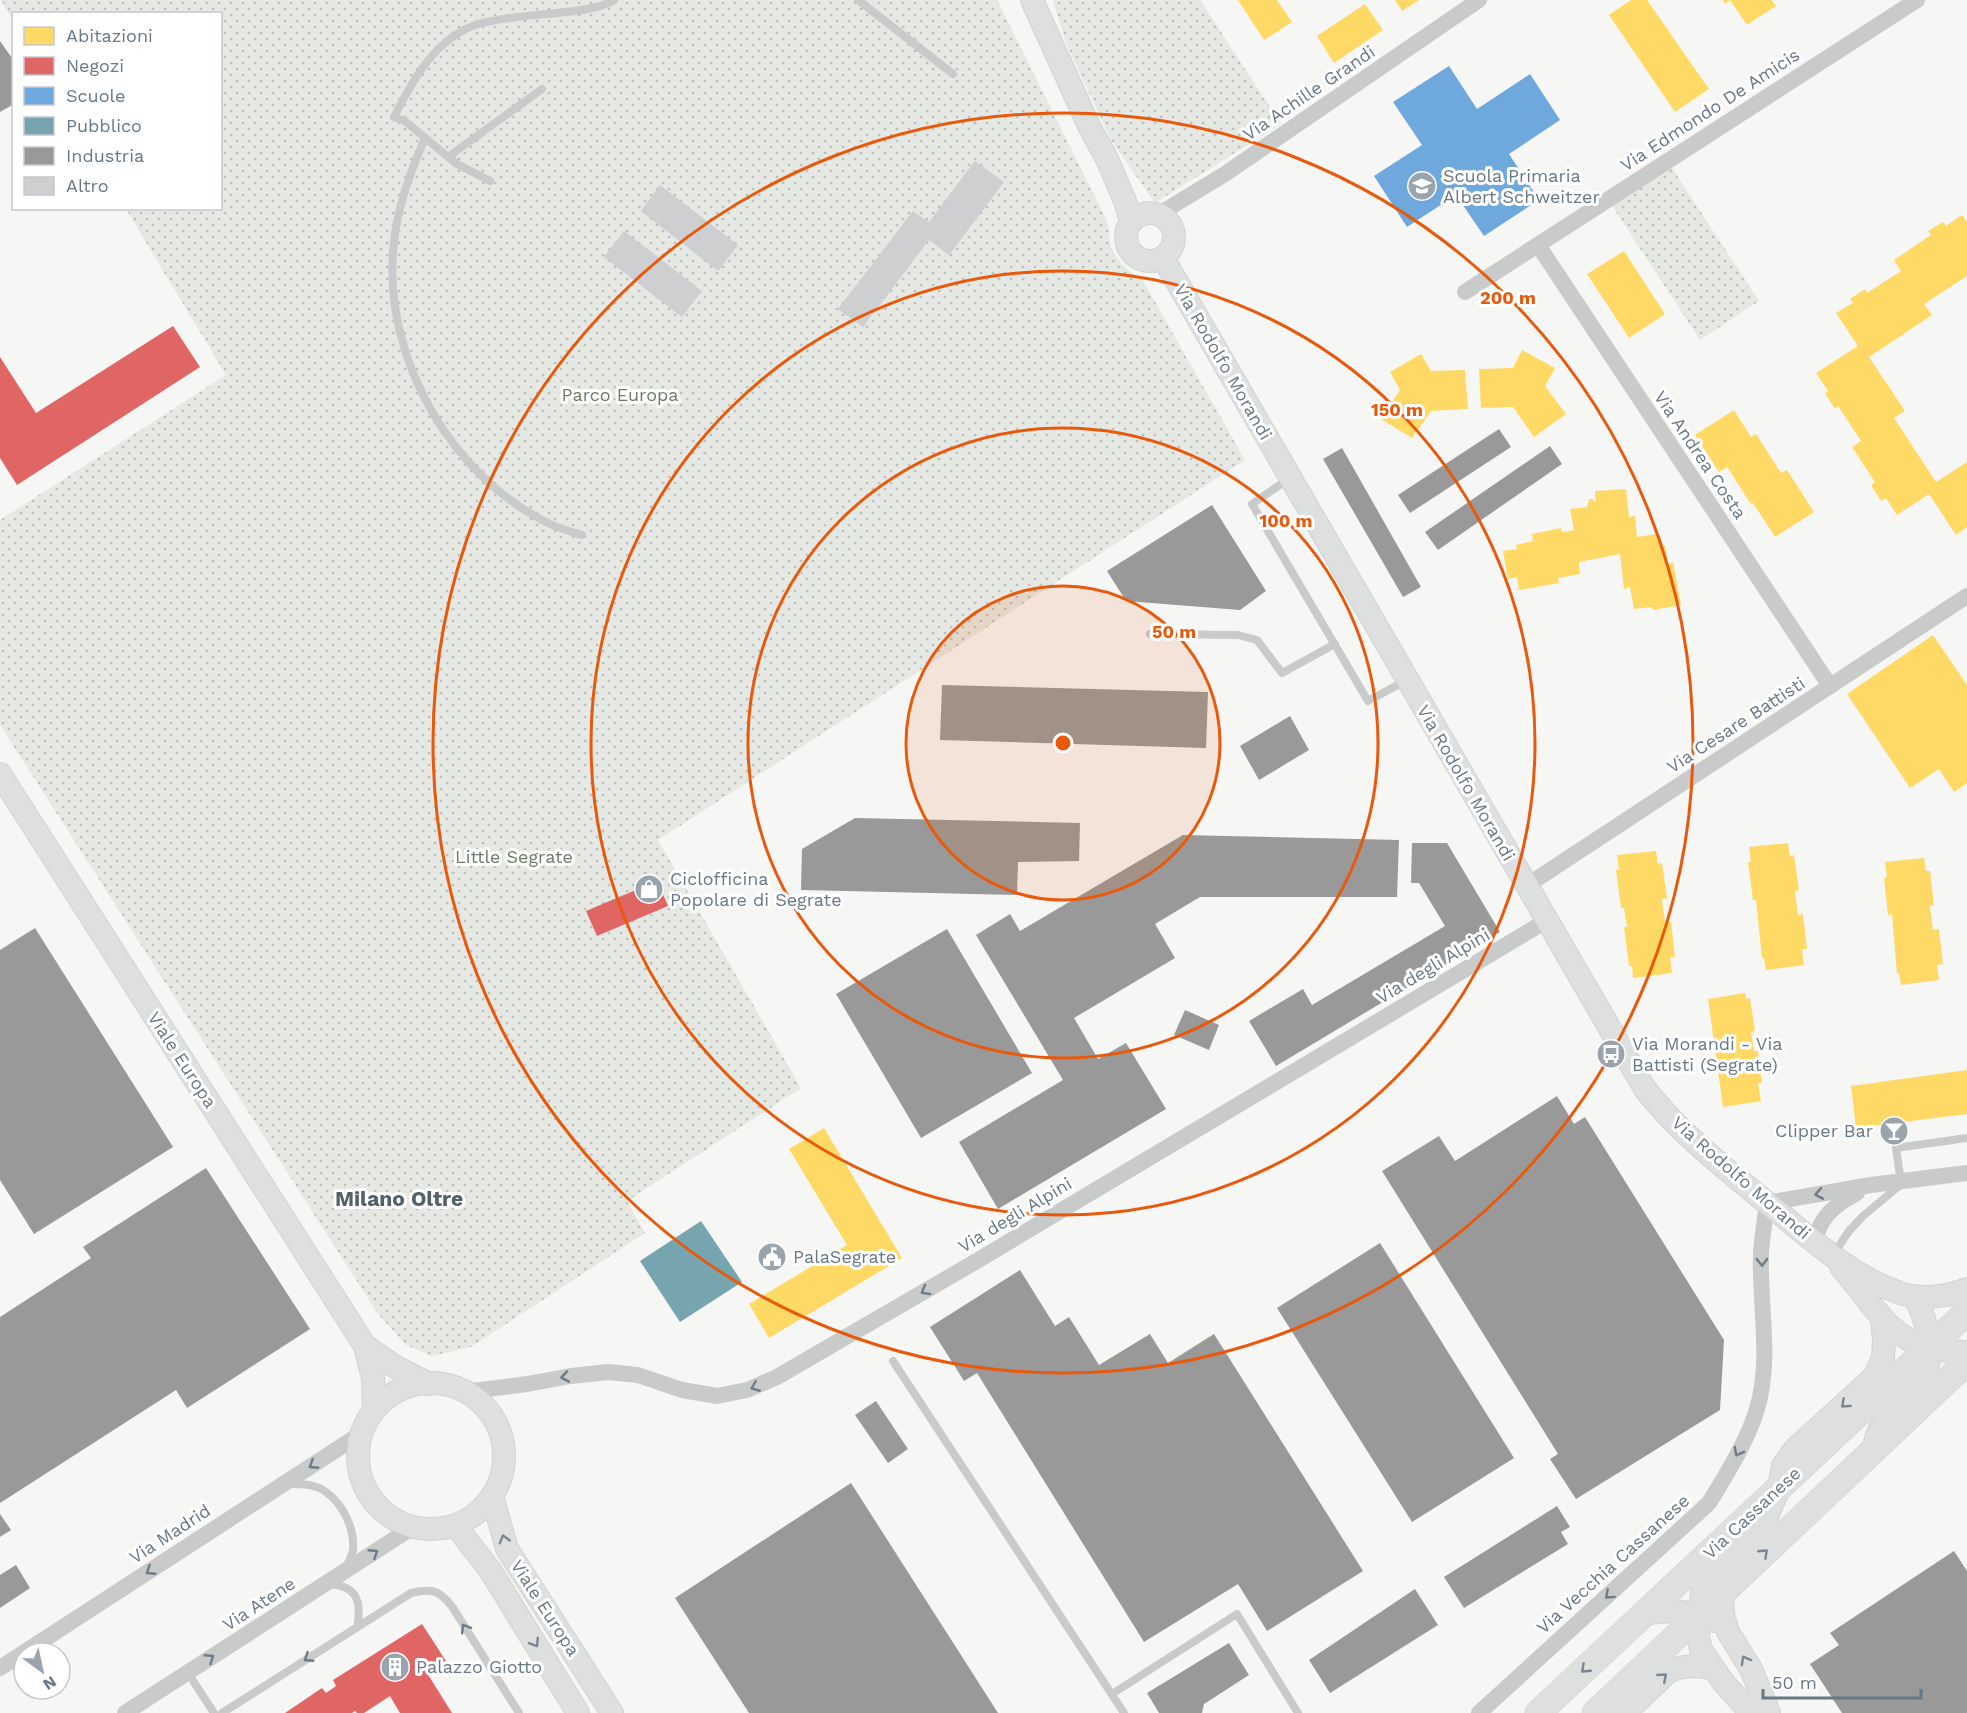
<svg xmlns="http://www.w3.org/2000/svg" width="1967" height="1713" viewBox="0 0 1967 1713" font-family="'Work Sans',sans-serif">
  <style>
    .park { fill: url(#park-dots) }
    .homes { fill: #ffd966 }
    .shops { fill: #e06666 }
    .schools { fill: #6fa8dc }
    .public { fill: #76a5af }
    .industry { fill: #999 }
    .building { fill: #cdcfd0 }
    .lines { fill: none; stroke-linecap: round; stroke-linejoin: round }
    .secondary-casing { stroke: #d2d3d3; stroke-width: 24 }
    .primary-casing { stroke: #d2d3d3; stroke-width: 27 }
    .lane { stroke: #c9caca; stroke-width: 8 }
    .street { stroke: #c9caca; stroke-width: 16 }
    .secondary { stroke: #dedfdf; stroke-width: 22 }
    .primary { stroke: #dedfdf; stroke-width: 26 }
    .oneway { stroke: #6d7c88 }
    .oneway2 { stroke: #7a8792 }
    .ring { fill: none; stroke: #e8590c; stroke-width: 3 }
    .labels { text-anchor: middle; stroke-width: 6; stroke-linejoin: round; paint-order: stroke }
    .street-label { font-size: 18px; fill: #687884; stroke: #fff }
    .poi-label { font-size: 18px; fill: #687884; stroke: #fff; text-anchor: start }
    .park-label { font-size: 18px; fill: #6b7b66; stroke: #fff }
    .quarter-label { font-size: 21px; font-weight: bold; fill: #556169; stroke: #fff }
    .centre { fill: #e8590c; stroke: #fff; stroke-width: 3 }
    .ring-label { font-size: 18px; text-anchor: middle; font-weight: bold; fill: #e8590c; stroke: #fff; stroke-width: 6; stroke-linejoin: round; paint-order: stroke }
  </style>
  <defs>
    <pattern id="park-dots" width="8" height="8" patternUnits="userSpaceOnUse" patternTransform="scale(1.5)"><rect width="8" height="8" fill="#e5e8e3"/><path d="M2 2h.1M6 6h.1" fill="none" stroke="#bdc1be" stroke-width="1.8" stroke-linecap="round"/></pattern>
  </defs>
  <rect width="100%" height="100%" fill="#f6f6f5"/>
  <g class="park">
    <path d="M1,0H997L1105,217C1109,226 1109,232 1110,242C1113,258 1128,272 1142,279L1245,460L658,840L801,1088L627,1201L645,1233L471,1347L431,1356L406,1345L378,1314L0,725V520L226,375L126,209L220,208V14H14L13,21Z"/>
    <polygon points="1053,0 1200,0 1281,124 1155,203 1111,140 1066,43"/>
    <polygon points="1670,165 1759,301 1700,340 1611,204"/>
  </g>
  <g class="homes">
    <polygon points="1238,0 1277,0 1292,22 1264,40"/>
    <polygon points="1395,0 1419,0 1402,11"/>
    <polygon points="1631,0 1647,0 1709,89 1675,112 1609,15"/>
    <polygon points="1723,0 1772,0 1776,6 1747,25 1730,0 1725,4"/>
    <polygon points="1365,4 1383,30 1334,63 1317,36"/>
    <polygon points="1962,215 1967,222 1967,276 1924,304 1932,315 1869,357 1905,411 1894,418 1936,482 1967,462 1967,527 1956,535 1929,494 1897,515 1886,498 1881,501 1871,485 1875,482 1852,447 1861,441 1838,406 1835,409 1825,393 1828,391 1816,373 1858,346 1836,313 1853,303 1850,299 1865,289 1867,293 1901,271 1894,260 1931,235 1928,231 1943,222 1946,226"/>
    <polygon points="1624,251 1665,314 1629,338 1587,274"/>
    <polygon points="1522,350 1555,368 1545,386 1566,414 1534,437 1513,407 1481,408 1479,369 1513,368"/>
    <polygon points="1421,354 1431,371 1465,370 1468,409 1431,411 1412,438 1381,419 1400,390 1390,372"/>
    <polygon points="1734,410 1751,437 1756,434 1781,473 1787,470 1814,512 1775,537 1753,503 1751,504 1727,467 1719,472 1695,435"/>
    <polygon points="1626,489 1629,517 1635,516 1637,537 1657,534 1660,547 1665,546 1668,564 1673,562 1681,605 1653,610 1652,607 1634,609 1630,587 1624,589 1620,554 1579,562 1580,574 1558,578 1559,583 1519,590 1517,577 1508,579 1503,551 1517,549 1516,545 1533,541 1532,534 1561,528 1562,532 1574,530 1570,509 1587,507 1589,499 1592,499 1596,502 1595,491"/>
    <polygon points="1933,635 1967,685 1967,783 1954,792 1939,769 1910,788 1847,694"/>
    <polygon points="1788,843 1790,856 1794,855 1799,890 1795,891 1798,915 1803,914 1807,949 1802,949 1804,965 1766,970 1764,958 1762,958 1756,900 1753,900 1748,862 1751,862 1749,847"/>
    <polygon points="1656,851 1658,864 1662,863 1667,898 1662,899 1665,923 1671,922 1675,957 1670,957 1672,973 1633,978 1632,966 1629,966 1624,927 1627,927 1624,908 1621,908 1616,870 1619,870 1617,855"/>
    <polygon points="1924,858 1926,871 1930,871 1934,905 1930,906 1933,930 1939,929 1943,964 1937,965 1939,980 1901,985 1899,973 1897,974 1892,914 1888,915 1884,878 1887,877 1885,862"/>
    <polygon points="1745,993 1746,999 1750,998 1755,1031 1751,1032 1754,1051 1758,1051 1762,1083 1758,1083 1761,1101 1723,1107 1708,999"/>
    <polygon points="1967,1070 1967,1114 1856,1128 1851,1086"/>
    <polygon points="824,1128 902,1258 769,1338 749,1304 847,1245 789,1149"/>
  </g>
  <g class="shops">
    <polygon points="173,326 200,367 17,485 0,458 0,357 36,413"/>
    <polygon points="657,881 668,906 597,936 586,911"/>
    <polygon points="422,1624 446,1661 427,1673 452,1713 400,1713 390,1696 364,1713 357,1713 355,1711 352,1713 285,1713 322,1688 326,1693 336,1686 333,1680"/>
  </g>
  <polygon class="schools" points="1449,66 1477,109 1530,74 1560,120 1509,154 1539,200 1484,236 1456,195 1407,227 1374,176 1422,145 1393,102"/>
  <polygon class="public" points="701,1221 742,1282 680,1322 640,1261"/>
  <g class="industry">
    <polygon points="0,41 14,61 14,104 0,112"/>
    <polygon points="1499,429 1511,447 1410,513 1398,495"/>
    <polygon points="1550,446 1562,464 1438,550 1425,532"/>
    <polygon points="1342,448 1421,587 1403,597 1323,459"/>
    <polygon points="1212,505 1266,591 1240,610 1126,601 1107,571"/>
    <polygon points="942,685 1208,692 1206,748 940,740"/>
    <polygon points="1290,716 1309,750 1259,780 1240,746"/>
    <polygon points="855,818 1080,823 1079,861 1018,862 1017,895 801,890 802,849"/>
    <polygon points="1183,835 1399,840 1397,897 1200,897 1155,924 1175,958 1074,1018 1098,1059 1126,1043 1166,1109 998,1209 959,1142 1063,1080 976,935 1010,914 1020,931"/>
    <polygon points="1412,843 1447,843 1500,932 1276,1066 1249,1021 1303,989 1312,1005 1445,926 1419,883 1411,883"/>
    <polygon points="35,928 173,1147 34,1234 0,1180 0,950"/>
    <polygon points="947,929 1032,1073 921,1138 836,994"/>
    <polygon points="1185,1010 1219,1025 1209,1050 1174,1035"/>
    <polygon points="1557,1096 1574,1124 1585,1117 1724,1340 1720,1410 1576,1499 1550,1459 1558,1454 1382,1171 1439,1136 1455,1161"/>
    <polygon points="206,1168 310,1329 187,1408 176,1390 0,1503 0,1317 91,1258 83,1247"/>
    <polygon points="1380,1243 1514,1458 1412,1522 1277,1308"/>
    <polygon points="1020,1270 1055,1326 1069,1317 1099,1365 1150,1334 1168,1363 1214,1334 1363,1571 1267,1631 1238,1584 1144,1642 977,1373 964,1381 930,1327"/>
    <polygon points="876,1401 908,1449 888,1463 855,1415"/>
    <polygon points="851,1483 998,1713 749,1713 675,1598"/>
    <polygon points="1557,1506 1570,1527 1561,1532 1568,1544 1464,1608 1444,1577"/>
    <polygon points="0,1514 11,1530 0,1537"/>
    <polygon points="1954,1551 1967,1571 1967,1713 1842,1713 1810,1664 1839,1645 1830,1633"/>
    <polygon points="16,1565 30,1588 0,1608 0,1575"/>
    <polygon points="1415,1589 1438,1625 1330,1693 1309,1660"/>
    <polygon points="1229,1643 1249,1675 1204,1704 1202,1713 1159,1713 1147,1693"/>
  </g>
  <g class="building">
    <polygon points="975,161 1004,182 949,255 929,240 863,327 838,309 913,211 929,222"/>
    <polygon points="660,185 738,245 718,271 641,211"/>
    <polygon points="624,231 702,291 682,317 604,257"/>
  </g>
  <g class="lines">
    <g class="secondary-casing">
      <g id="secondary">
        <polyline points="1032,0 1089,126 1107,159 1125,201 1131,221"/>
        <circle cx="1150" cy="237" r="24"/>
        <path d="M1163,258L1645,1089C1681,1135 1727,1170 1772,1207C1811,1239 1851,1276 1900,1293C1921,1300 1947,1297 1967,1289"/>
        <polyline points="0,774 365,1346 373,1378 374,1410"/>
        <path d="M1841,1267C1883,1316 1894,1352 1967,1352"/>
        <polyline points="365,1346 394,1366 429,1384"/>
        <circle cx="431" cy="1456" r="73"/>
        <path d="M1874,1449C1875,1443 1876,1436 1879,1431C1887,1414 1905,1403 1917,1389C1938,1363 1929,1323 1914,1296"/>
        <polyline points="492,1496 507,1549 612,1713"/>
        <polyline points="455,1525 490,1570 578,1713"/>
        <polyline points="1722,1593 1723,1615 1728,1632 1751,1669 1769,1713"/>
        <path d="M1643,1614C1671,1609 1686,1610 1713,1621"/>
        <path d="M1625,1713L1668,1672C1682,1665 1696,1665 1712,1668"/>
        <polyline points="1751,1713 1723,1682 1701,1650 1697,1631 1703,1585 1713,1570 1766,1519 1779,1488 1783,1466 1795,1449 1875,1376 1883,1358 1884,1340 1882,1319"/>
      </g>
    </g>
    <g class="primary-casing">
      <g id="primary">
        <polyline points="1538,1713 1967,1312"/>
        <polyline points="1595,1713 1967,1362"/>
      </g>
    </g>
    <g class="lane">
      <polyline points="858,0 953,74"/>
      <path d="M425,138C409,175 396,211 393,252C385,361 452,478 552,525C561,529 572,532 582,535"/>
      <path d="M448,157L405,121L394,117C413,80 435,38 478,24C502,17 531,16 556,13C574,11 597,10 614,0"/>
      <polyline points="490,181 457,164 448,157 542,89"/>
      <polyline points="1290,478 1252,504 1368,701 1407,680"/>
      <polyline points="1150,634 1238,635 1257,640 1282,673 1335,644"/>
      <polyline points="1833,1255 1849,1231 1863,1216 1899,1186 1901,1182 1896,1148 1967,1138"/>
      <polyline points="893,1361 1124,1713"/>
      <path d="M289,1484C301,1484 316,1484 326,1492C343,1504 355,1529 353,1550C352,1556 348,1563 346,1568"/>
      <path d="M330,1584C358,1586 362,1603 357,1627"/>
      <polyline points="188,1673 214,1713"/>
      <polyline points="1112,1694 1237,1614 1298,1713"/>
      <path d="M222,1713L411,1593C432,1588 440,1590 453,1608L519,1713"/>
    </g>
    <g class="street">
      <polyline points="1159,214 1225,174 1479,0"/>
      <polyline points="1538,245 1830,686"/>
      <polyline points="1465,292 1917,0"/>
      <polyline points="1526,886 1967,596"/>
      <path d="M1815,1242C1819,1217 1836,1204 1857,1193"/>
      <polyline points="465,1392 527,1384 571,1376 608,1372 638,1375 682,1390 717,1396 747,1390 777,1377 975,1262 1546,921"/>
      <polyline points="0,1668 362,1433"/>
      <polyline points="125,1713 413,1527"/>
      <path d="M1479,1713L1709,1503C1727,1473 1747,1442 1757,1409C1772,1359 1759,1305 1761,1253C1762,1237 1765,1220 1767,1203L1871,1185L1967,1173"/>
    </g>
    <use href="#secondary" class="secondary"/>
    <use href="#primary" class="primary"/>
  </g>
  <defs><path id="oneway-chevron" d="M-2-3.5L2.5 0L-2 3.5" fill="none" stroke-width="1.6" stroke-linecap="round" stroke-linejoin="round" transform="scale(1.5)"/></defs>
  <g class="oneway">
    <use href="#oneway-chevron" transform="translate(1819 1194) rotate(170)"/>
    <use href="#oneway-chevron" transform="translate(1762 1262) rotate(89)"/>
    <use href="#oneway-chevron" transform="translate(925 1291) rotate(150)"/>
    <use href="#oneway-chevron" transform="translate(565 1377) rotate(170)"/>
    <use href="#oneway-chevron" transform="translate(755 1387) rotate(158)"/>
    <use href="#oneway-chevron" transform="translate(1738 1452) rotate(118)"/>
    <use href="#oneway-chevron" transform="translate(313 1465) rotate(147)"/>
    <use href="#oneway-chevron" transform="translate(374 1553) rotate(-33)"/>
    <use href="#oneway-chevron" transform="translate(150 1571) rotate(147)"/>
    <use href="#oneway-chevron" transform="translate(1609 1595) rotate(138)"/>
    <use href="#oneway-chevron" transform="translate(465 1628) rotate(-122)"/>
    <use href="#oneway-chevron" transform="translate(210 1658) rotate(-33)"/>
    <use href="#oneway-chevron" transform="translate(308 1658) rotate(147)"/>
  </g>
  <g class="oneway2">
    <use href="#oneway-chevron" transform="translate(1845 1404) rotate(138)"/>
    <use href="#oneway-chevron" transform="translate(504 1539) rotate(-106)"/>
    <use href="#oneway-chevron" transform="translate(1764 1553) rotate(-43)"/>
    <use href="#oneway-chevron" transform="translate(535 1643) rotate(58)"/>
    <use href="#oneway-chevron" transform="translate(1745 1660) rotate(-119)"/>
    <use href="#oneway-chevron" transform="translate(1585 1669) rotate(137)"/>
    <use href="#oneway-chevron" transform="translate(1663 1677) rotate(-41)"/>
  </g>
  <circle cx="1063" cy="743" r="157" fill="#e8590c" fill-opacity=".12"/>
  <g class="ring">
    <circle cx="1063" cy="743" r="157"/>
    <circle cx="1063" cy="743" r="315"/>
    <circle cx="1063" cy="743" r="472"/>
    <circle cx="1063" cy="743" r="630"/>
  </g>
  <defs>
    <g id="school-disc" transform="scale(1.5)"><circle r="9.5" fill="#9aa4ac" stroke="#fff"/><path d="M0-5L7-2L0 1L-7-2ZM-4 1L0 2.5L4 1V4Q0 6-4 4Z" fill="#fff"/></g>
    <g id="shop-disc" transform="scale(1.5)"><circle r="9.5" fill="#9aa4ac" stroke="#fff"/><path d="M-5-2.5h2.3a2.7 3.5 0 0 1 5.4 0H5L5.5 6h-11ZM-1.5-2.5h3a1.5 2.3 0 0 0-3 0Z" fill="#fff"/></g>
    <g id="bus-disc" transform="scale(1.5)"><circle r="9.5" fill="#9aa4ac" stroke="#fff"/><path d="M-5-6H5V4H4V6H2V4H-2V6H-4V4H-5ZM-3.5-4V0h7V-4ZM-3.5 1.2v1.5H-2V1.2ZM2 1.2v1.5H3.5V1.2Z" fill="#fff"/></g>
    <g id="bar-disc" transform="scale(1.5)"><circle r="9.5" fill="#9aa4ac" stroke="#fff"/><path d="M-6-5H6L.8 .8V4.5H3.5V6h-7V4.5H-.8V.8Z" fill="#fff"/></g>
    <g id="civic-disc" transform="scale(1.5)"><circle r="9.5" fill="#9aa4ac" stroke="#fff"/><path d="M-.6-6.5H3V-4.5H.6V-3L4-1V1h2V6H-6V1h2V-1L-.6-3ZM-1.2 2.5V6h2.4V2.5Z" fill="#fff"/></g>
    <g id="building-disc" transform="scale(1.5)"><circle r="9.5" fill="#9aa4ac" stroke="#fff"/><path d="M-4-6H4V6H1V3H-1V6H-4ZM-2.5-4.3h1.7v1.8h-1.7ZM.8-4.3h1.7v1.8H.8ZM-2.5-1h1.7V.8h-1.7ZM.8-1h1.7V.8H.8Z" fill="#fff"/></g>
  </defs>
  <g fill-rule="evenodd">
    <use href="#school-disc" x="1422" y="186"/>
    <use href="#shop-disc" x="649" y="889"/>
    <use href="#bus-disc" x="1611" y="1054"/>
    <use href="#bar-disc" x="1894" y="1131"/>
    <use href="#civic-disc" x="772" y="1257"/>
    <use href="#building-disc" x="395" y="1667"/>
  </g>
  <g class="labels">
    <g class="street-label">
      <text transform="translate(1309 93) rotate(-34)" y="6">Via Achille Grandi</text>
      <text transform="translate(1710 110) rotate(-33)" y="6">Via Edmondo De Amicis</text>
      <text transform="translate(1223 362) rotate(60)" y="6">Via Rodolfo Morandi</text>
      <text transform="translate(1700 455) rotate(56)" y="6">Via Andrea Costa</text>
      <text transform="translate(1736 725) rotate(-33)" y="6">Via Cesare Battisti</text>
      <text transform="translate(1466 783) rotate(60)" y="6">Via Rodolfo Morandi</text>
      <text transform="translate(1433 966) rotate(-31)" y="6">Via degli Alpini</text>
      <text transform="translate(182 1060) rotate(57)" y="6">Viale Europa</text>
      <text transform="translate(1741 1178) rotate(41)" y="6">Via Rodolfo Morandi</text>
      <text transform="translate(1015 1215) rotate(-31)" y="6">Via degli Alpini</text>
      <text transform="translate(1752 1513) rotate(-43)" y="6">Via Cassanese</text>
      <text transform="translate(170 1534) rotate(-33)" y="6">Via Madrid</text>
      <text transform="translate(1613 1564) rotate(-42)" y="6">Via Vecchia Cassanese</text>
      <text transform="translate(259 1604) rotate(-33)" y="6">Via Atene</text>
      <text transform="translate(545 1608) rotate(57)" y="6">Viale Europa</text>
    </g>
    <g class="poi-label">
      <text x="1443" y="182">Scuola Primaria<tspan x="1443" dy="21">Albert Schweitzer</tspan></text>
      <text x="670" y="885">Ciclofficina<tspan x="670" dy="21">Popolare di Segrate</tspan></text>
      <text x="1632" y="1050">Via Morandi - Via<tspan x="1632" dy="21">Battisti (Segrate)</tspan></text>
      <text x="1873" y="1137" text-anchor="end">Clipper Bar</text>
      <text x="793" y="1263">PalaSegrate</text>
      <text x="416" y="1673">Palazzo Giotto</text>
    </g>
    <g class="park-label">
      <text x="620" y="401">Parco Europa</text>
      <text x="514" y="863">Little Segrate</text>
    </g>
    <g class="quarter-label">
      <text x="399" y="1206">Milano Oltre</text>
    </g>
  </g>
  <circle cx="1063" cy="743" r="9" class="centre"/>
  <g class="ring-label">
    <text x="1508" y="304">200 m</text>
    <text x="1397" y="416">150 m</text>
    <text x="1286" y="527">100 m</text>
    <text x="1174" y="638">50 m</text>
  </g>
  <rect x="12" y="12" width="210" height="198" fill="#ffffff" stroke="#c3c9ce" stroke-width="1.5"/>
  <rect x="24" y="27" width="30" height="18" fill="#ffd966" stroke="#c3c9ce" stroke-width="1.5"/>
  <text x="66" y="42" font-size="18" fill="#687884">Abitazioni</text>
  <rect x="24" y="57" width="30" height="18" fill="#e06666" stroke="#c3c9ce" stroke-width="1.5"/>
  <text x="66" y="72" font-size="18" fill="#687884">Negozi</text>
  <rect x="24" y="87" width="30" height="18" fill="#6fa8dc" stroke="#c3c9ce" stroke-width="1.5"/>
  <text x="66" y="102" font-size="18" fill="#687884">Scuole</text>
  <rect x="24" y="117" width="30" height="18" fill="#76a5af" stroke="#c3c9ce" stroke-width="1.5"/>
  <text x="66" y="132" font-size="18" fill="#687884">Pubblico</text>
  <rect x="24" y="147" width="30" height="18" fill="#999999" stroke="#c3c9ce" stroke-width="1.5"/>
  <text x="66" y="162" font-size="18" fill="#687884">Industria</text>
  <rect x="24" y="177" width="30" height="18" fill="#cdcfd0" stroke="#c3c9ce" stroke-width="1.5"/>
  <text x="66" y="192" font-size="18" fill="#687884">Altro</text>
  <g transform="translate(42 1671) rotate(147)"><circle r="28" fill="#ffffff" stroke="#c3c9ce" stroke-width="1.5"/>
  <path d="M0-4.5L10 22L0 15L-10 22Z" fill="#9aa4ac"/>
  <text y="-9" font-size="16" font-weight="bold" text-anchor="middle" fill="#687884">N</text>
  </g>
  <path d="M1763 1689v9h158v-9" fill="none" stroke="#687884" stroke-width="3"/>
  <text x="1772" y="1689" font-size="18" fill="#687884" stroke="#ffffff" stroke-width="4.5" paint-order="stroke">50 m</text>
</svg>
